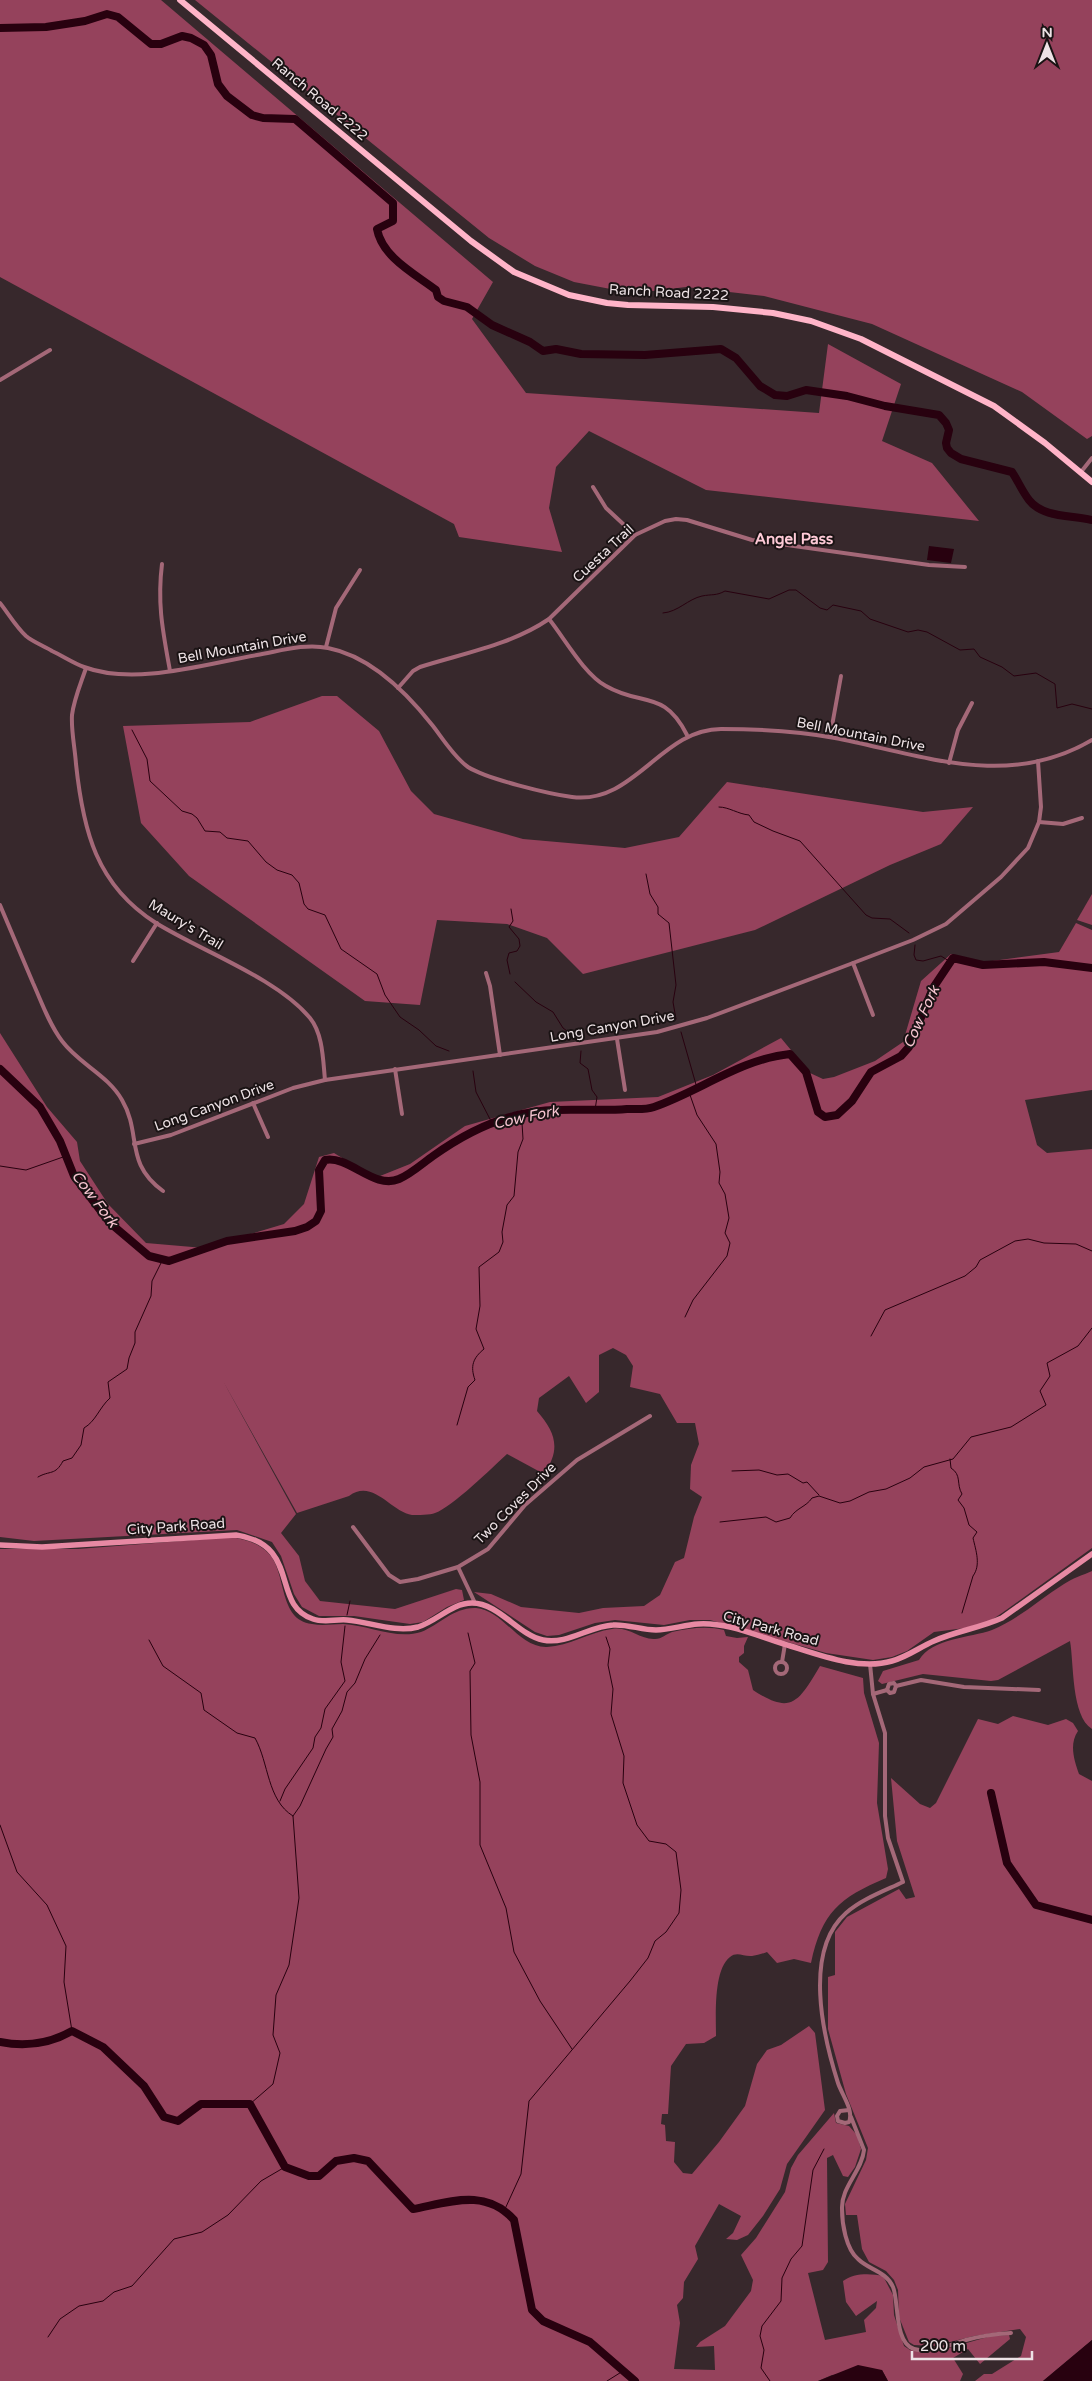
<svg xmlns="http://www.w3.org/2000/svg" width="1092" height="2381" viewBox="0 0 1092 2381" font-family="'Varela Round',sans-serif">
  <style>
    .forest { fill: #95425c }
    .water { fill: #28010f }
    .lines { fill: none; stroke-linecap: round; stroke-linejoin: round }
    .stream { stroke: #28010f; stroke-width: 1 }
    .river { stroke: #28010f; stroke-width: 8 }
    .street { stroke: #a46878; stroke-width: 4 }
    .secondary { stroke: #e789a3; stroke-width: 5.5 }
    .primary { stroke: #ffb4c8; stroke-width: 6 }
    .labels { text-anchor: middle; stroke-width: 4; stroke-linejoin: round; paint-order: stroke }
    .street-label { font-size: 14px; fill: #ede2e5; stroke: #1a1314 }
    .neighbourhood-label { font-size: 15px; font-weight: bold; fill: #fecad7; stroke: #1a1314 }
    .water-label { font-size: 15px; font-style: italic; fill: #f6c4d0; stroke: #1a1314 }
  </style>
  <rect width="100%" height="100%" fill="#37282c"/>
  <g class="forest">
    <polygon points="0,0 161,0 493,282 472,319 526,393 819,413 828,344 901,384 882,441 932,463 979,521 706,490 589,431 556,467 549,508 562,552 459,537 454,524 0,277"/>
    <polygon points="195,0 1092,0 1092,436 1087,439 1022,392 872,324 764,296 686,287 653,291 621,291 574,282 535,266 489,238"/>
    <polygon points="322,696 337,696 379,731 411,791 434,814 523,839 625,848 679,837 727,782 923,812 973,807 941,844 890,865 755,930 583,974 547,938 507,924 437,920 420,1005 365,1001 189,876 141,823 123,726 250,722"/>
    <polygon points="1092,894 1092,925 1077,920"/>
    <path d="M1076,923L1092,930V1090L1025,1100L1037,1145L1047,1153L1092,1149V1548L1002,1613L990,1621L965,1628L934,1632L907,1651L892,1657L873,1660L826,1653L710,1620H690L664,1625L615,1620L595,1623L559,1635L547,1636L535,1632L474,1592L491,1594L521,1607L579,1613L603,1608L644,1606L660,1595L675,1562L684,1558L694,1517L702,1497L690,1489L691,1465L699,1444L695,1423H677L660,1394L630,1387L633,1366L626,1355L613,1348L599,1355V1392L586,1403L569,1376L539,1398L537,1411C556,1433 561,1449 544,1474L507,1454C493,1467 451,1508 435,1513C430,1515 418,1515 412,1515C391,1512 373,1478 349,1496L297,1513L223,1381L296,1514L281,1533L299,1556L305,1581L320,1601L395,1609L456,1589L462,1590L464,1600L447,1607L423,1622L410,1624L354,1616H319L302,1607L294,1594L281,1556L272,1542L237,1530L34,1541L0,1537V1033L47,1107L77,1142L80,1161L108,1204L146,1243L204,1248L284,1224L304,1204L319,1157L334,1153L375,1178L410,1164L465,1126L550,1102L658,1097L713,1075L781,1038L810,1073L823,1079L834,1077L875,1061L903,1042L921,981L951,954L985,962L1059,952Z"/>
    <path d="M232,1537C246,1540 259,1543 269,1554C287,1573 278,1620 312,1624C323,1626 332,1624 343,1624C368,1625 396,1640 421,1632C439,1625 454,1607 476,1608C503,1610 519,1648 547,1647C569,1646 590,1632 612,1629C629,1626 640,1640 655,1639C662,1639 666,1634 672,1632C690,1628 707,1626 724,1630L726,1636L737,1638L748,1637L744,1646V1653L739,1657V1662L748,1670L753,1690C792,1716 799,1701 820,1666L863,1678L864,1693L879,1743L877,1803L888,1869L886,1878C839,1898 822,1912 811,1963L794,1959L777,1963L767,1952C762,1954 757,1955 752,1956C744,1957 737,1951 730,1957C713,1970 716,2017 716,2036L704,2043L686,2044L671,2066L668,2114H662L661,2124L665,2125L666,2141L675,2142L674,2162L683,2173L692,2174L719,2142L745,2106L757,2064L767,2050L781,2045L809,2026L815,2033L825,2110L787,2164L780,2189L763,2216L748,2235L737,2240L726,2239L733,2233L741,2216L719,2204L695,2246L698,2259L684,2282L683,2298L677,2305L680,2323L674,2369L715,2370L714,2346L696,2347L700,2342L725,2326L751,2291L753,2280L741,2255L756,2238L785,2192L791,2168L798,2155L834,2113L836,2123L849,2126L857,2135L861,2149L855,2167L848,2177L843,2176L833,2155L827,2158L828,2262L823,2270L808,2273L825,2340L866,2332L864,2320L876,2308L877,2301L856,2316L846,2302L843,2281C853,2273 870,2273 883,2276L893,2295L894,2315L904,2346L910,2350L935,2352L991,2336L1009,2335L1010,2339L980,2364L968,2349L953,2358L963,2374L960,2381H888L882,2370L832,2375L818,2381H0V1549H78Z"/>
    <path d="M1092,1571V1729C1071,1716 1074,1663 1070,1641L998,1680L991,1681L923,1674L882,1684L878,1681L883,1671L919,1660C932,1638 970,1638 992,1630C1019,1619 1040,1599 1064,1584C1073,1578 1083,1575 1092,1571Z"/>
    <path d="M1013,1716L1048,1725L1066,1719L1073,1723L1078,1731C1069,1744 1074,1760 1079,1774L1092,1781V2340L1043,2381H975L984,2374H992L1021,2356L1026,2337L1020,2329L974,2336L934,2346L914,2345L909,2342L899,2317L898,2290L894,2280L886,2271L869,2262L862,2249L857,2215H846L845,2204L866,2160L868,2148L846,2094L828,2029V1977L835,1975V1932L847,1917L899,1889L906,1899L915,1897L897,1841L891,1778L920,1804L930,1808L936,1803L978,1719L998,1724Z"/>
  </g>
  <g class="water">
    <polygon points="929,546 954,549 951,563 927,560"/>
    <polygon points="1092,2340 1092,2381 1043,2381"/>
    <polygon points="858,2365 882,2370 888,2381 818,2381"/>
  </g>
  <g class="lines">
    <g class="stream">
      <path d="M663,613C678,612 688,599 702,596C712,594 716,596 725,591L769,599L789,590H796L820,608L827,610L833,605L861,611L870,619L908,632L918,630L927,632L960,650L974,649L980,657L1002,667L1014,676L1036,673L1055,684L1057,708L1072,704L1092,709"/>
      <polyline points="132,730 147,759 150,781 182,811 192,814 197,818 205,831 220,832 227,838 248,841 266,862 277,870 292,875 299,883 304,904 308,909 325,915 341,949 377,974 385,995 400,1017 419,1030 436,1046 449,1051"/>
      <path d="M719,807C729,807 738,814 749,815L754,822L773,831L800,841L866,915L872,918L890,919L909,933"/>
      <polyline points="646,874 650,894 658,907 658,914 669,923 676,985 673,1002 676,1019"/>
      <polyline points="915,945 914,955 916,960 923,961 941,956 949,961"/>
      <polyline points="510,974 507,960 509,953 517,951 520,946 519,939 509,927 513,921 511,909"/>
      <polyline points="515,982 536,1002 553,1012 563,1028 574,1036"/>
      <polyline points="681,1032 697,1088"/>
      <polyline points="581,1051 580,1063 588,1069 592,1090 597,1097 595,1110"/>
      <polyline points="473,1071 476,1092 492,1123"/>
      <polyline points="0,1166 26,1170 66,1156"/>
      <polyline points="685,1317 693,1300 727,1256 730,1243 725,1233 729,1218 725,1194 719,1183 720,1172 716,1144 697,1115 689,1092"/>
      <polyline points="871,1336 885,1310 965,1276 976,1267 980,1260 1015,1241 1028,1239 1044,1243 1076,1244 1092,1251"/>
      <path d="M457,1425L468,1387L475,1380C470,1366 473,1358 484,1349L476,1329L480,1306L479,1267L499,1252L503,1242L502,1232L507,1205L514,1196L518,1152L523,1139L522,1123L525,1113"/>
      <path d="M950,1459L951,1468C962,1475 956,1484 962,1494L958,1500L964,1508L969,1525L977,1532L973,1538C976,1551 981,1565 973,1576L962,1613"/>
      <polyline points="732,1471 759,1470 777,1475 788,1474 803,1483 807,1482 819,1495"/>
      <path d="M38,1477C50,1470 55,1476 63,1461L72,1458L81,1445L84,1428C96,1421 99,1408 110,1398L108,1382L127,1369L129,1358L135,1343V1332L151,1296L152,1281L163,1259"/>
      <path d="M720,1522L766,1517L776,1522L790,1518C796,1508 806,1507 812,1498L819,1496L840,1503L850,1501L869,1492L886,1489L910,1478L924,1467L953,1459L971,1437L1011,1427L1046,1405L1040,1391L1050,1376L1047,1363L1078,1346L1092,1328"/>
      <polyline points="347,1615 350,1601"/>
      <polyline points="468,1633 475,1663 470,1671 471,1735 480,1782 480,1845 506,1908 514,1952 540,2001 572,2049"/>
      <path d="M149,1640L163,1666L201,1693L204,1710L237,1733L255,1738C269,1763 267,1800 293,1816L299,1898L289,1965L276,1995L273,2035L280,2053L273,2084L250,2104"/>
      <polyline points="280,1801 285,1789 313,1748 315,1737 321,1728 325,1709 345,1681 341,1662 345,1626"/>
      <polyline points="293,1816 300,1806 326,1749 333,1737 332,1729 342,1711 347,1692 355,1683 365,1659 380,1635"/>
      <polyline points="0,1825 17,1872 47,1905 66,1946 64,1982 72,2031"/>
      <polyline points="505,2209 521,2174 529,2101 630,1981 648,1958 655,1941 666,1932 679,1913 681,1890 676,1852 666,1844 649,1841 637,1825 623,1783 624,1756 611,1714 613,1689 608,1665 610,1649 606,1637"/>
      <polyline points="48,2337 60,2319 79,2306 103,2301 114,2292 132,2286 174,2239 202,2232 228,2215 261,2181 285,2167"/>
      <polyline points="607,2381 623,2371"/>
      <polyline points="770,2381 761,2368 764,2350 760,2336 762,2326 781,2301 782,2278 791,2259 802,2246 813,2170 824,2149"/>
    </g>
    <g class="river">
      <path d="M0,28L46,27L85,21L107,14L118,17L151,44H161L182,36L191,38L204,45L211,55L218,84L227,96L252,115L263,118L295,119L393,203V221L377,229C382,257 415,274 436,290L438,297L444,301L467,307L492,325L530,342L543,351L556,349L581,354L645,355L721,349L736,358L760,386L775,395L787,396L806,390L847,396L885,406L939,415L946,423L949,430L946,443L947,448L951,453L961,459L1012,472C1018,481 1022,491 1029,500C1043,518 1071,515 1092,520"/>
      <path d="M0,1069L40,1107L60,1141L74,1176L110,1223L149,1256L169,1261L227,1241L295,1231L307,1227L316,1221L321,1211L319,1170L325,1160C349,1155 374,1190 399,1179C411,1174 423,1163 433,1156C461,1136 489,1121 522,1114C557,1106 592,1112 627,1109C636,1109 646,1110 654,1107C700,1091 741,1059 790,1054L806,1072L818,1112L825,1117L837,1115L852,1101L871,1072L901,1056L909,1047L933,988L953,958L983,965L1044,962L1092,968"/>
      <polyline points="991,1793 1007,1863 1036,1905 1092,1920"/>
      <path d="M0,2042C25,2047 49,2044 72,2031L103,2047L144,2086L164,2117L178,2121L201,2104H250L285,2167L309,2176H319L336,2161L354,2158L368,2161L413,2209C450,2202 486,2188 514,2220L532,2310L543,2321L590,2342L635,2381"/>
    </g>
    <g class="street">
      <polyline points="0,380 50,350"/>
      <polyline points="1081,472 1092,458"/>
      <polyline points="593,487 606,508 635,535"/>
      <path d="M162,564C157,604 163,632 170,671"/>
      <path d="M0,603C8,613 16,627 26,636C33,642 44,646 52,651C63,656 73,663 84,667C135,686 205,664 257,655C280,651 305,643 328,648C370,656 407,693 433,726C443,739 454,757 468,767C487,779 549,794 572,797C634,805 661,729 721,729C758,729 798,731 835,738C922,755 1008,790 1092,740"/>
      <path d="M549,619C565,639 584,674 606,686C642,707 664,689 687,735"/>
      <polyline points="326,647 336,608 360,570"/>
      <path d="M86,668C81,683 74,699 72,715C71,731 75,748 76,764C83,830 96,885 156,923C201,951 277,978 310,1018C323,1034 323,1060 325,1080"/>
      <path d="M398,688L413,671L420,667C464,653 511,645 549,619L635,535L665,521L676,519L687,520L752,540L929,565L965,567"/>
      <polyline points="830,737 841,676"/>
      <polyline points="949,763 958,730 972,703"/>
      <polyline points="1039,822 1063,824 1082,818"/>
      <path d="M0,905C11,931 22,957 33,983C42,1003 49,1024 62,1041C79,1064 108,1075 122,1100C142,1134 124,1163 163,1191"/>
      <polyline points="133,961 157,923"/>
      <polyline points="853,963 873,1015"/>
      <polyline points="486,973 490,986 500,1055"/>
      <polyline points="617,1039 625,1090"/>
      <polyline points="395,1069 402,1114"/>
      <polyline points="253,1103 268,1137"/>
      <polyline points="134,1144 171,1135 293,1088 325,1080 657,1032 707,1018 853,963 913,940 946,924 1001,877 1028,848 1039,822 1041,807 1038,761"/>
      <polyline points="353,1527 389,1575 400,1582 418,1579 458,1567 488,1549 525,1505 577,1460 650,1416"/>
      <polyline points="458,1567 475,1603"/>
      <polyline points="782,1662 785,1644"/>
      <circle cx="781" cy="1668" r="6"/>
      <polyline points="896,1686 921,1680 964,1687 1039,1690"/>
      <polyline points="887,1690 890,1693 894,1692 896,1686"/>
      <polyline points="887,1690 889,1684 894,1683 896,1686"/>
      <polyline points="873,1694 887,1690"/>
      <path d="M849,2110L840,2111L837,2116L838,2121L845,2123L849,2122C854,2110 842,2095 838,2083C823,2036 803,1951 846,1913C862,1899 884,1891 903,1882L888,1838L885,1816V1733L873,1694L870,1664"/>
      <path d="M851,2117L864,2150C862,2171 841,2187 842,2209C842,2224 846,2249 858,2259C869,2270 886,2271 893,2287C899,2301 894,2343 914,2349C932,2354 949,2345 966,2340C980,2336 996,2334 1011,2333"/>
    </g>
    <path class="secondary" d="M0,1545L42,1547L236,1535C302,1545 270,1605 313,1619C324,1623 336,1619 347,1620C370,1622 395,1633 418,1627C437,1621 452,1603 472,1603C499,1603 518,1635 543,1640C567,1645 590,1626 613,1625C628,1624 641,1630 656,1630C670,1630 684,1625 698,1624C727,1622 757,1636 784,1644C817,1654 858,1671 892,1661C907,1657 920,1647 934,1641C956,1631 980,1628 1002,1618L1092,1554"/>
    <polyline class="primary" points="180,0 471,241 514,272 569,295 607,303 628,305 713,307 773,313 811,321 861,339 994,406 1045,443 1092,482"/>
  </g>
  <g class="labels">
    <g class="street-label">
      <text transform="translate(320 99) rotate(40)" y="5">Ranch Road 2222</text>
      <text transform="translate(669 292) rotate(3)" y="5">Ranch Road 2222</text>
      <text transform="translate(603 553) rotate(-43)" y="5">Cuesta Trail</text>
      <text transform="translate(242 647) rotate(-10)" y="5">Bell Mountain Drive</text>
      <text transform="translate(861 734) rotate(11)" y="5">Bell Mountain Drive</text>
      <text transform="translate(186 924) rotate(31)" y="5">Maury's Trail</text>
      <text transform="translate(612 1026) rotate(-10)" y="5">Long Canyon Drive</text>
      <text transform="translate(214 1105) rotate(-20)" y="5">Long Canyon Drive</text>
      <text transform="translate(515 1503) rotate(-45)" y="5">Two Coves Drive</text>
      <text transform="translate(176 1526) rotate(-4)" y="5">City Park Road</text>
      <text transform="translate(771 1628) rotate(15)" y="5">City Park Road</text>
    </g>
    <g class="neighbourhood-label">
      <text x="794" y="544">Angel Pass</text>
    </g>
    <g class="water-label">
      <text transform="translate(921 1017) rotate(-65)" y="5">Cow Fork</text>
      <text transform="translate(526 1117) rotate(-12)" y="5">Cow Fork</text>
      <text transform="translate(95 1199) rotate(53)" y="5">Cow Fork</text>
    </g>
  </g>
  <g transform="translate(1047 45)" stroke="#1a1314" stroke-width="4" paint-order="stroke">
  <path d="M0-4L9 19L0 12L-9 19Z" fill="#ede2e5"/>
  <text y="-8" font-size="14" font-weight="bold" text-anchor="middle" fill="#ede2e5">N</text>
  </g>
  <path d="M912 2351v8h120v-8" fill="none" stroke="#ede2e5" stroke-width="2.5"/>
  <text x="920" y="2351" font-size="15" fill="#ede2e5" stroke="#1a1314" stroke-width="4" paint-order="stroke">200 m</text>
</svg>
